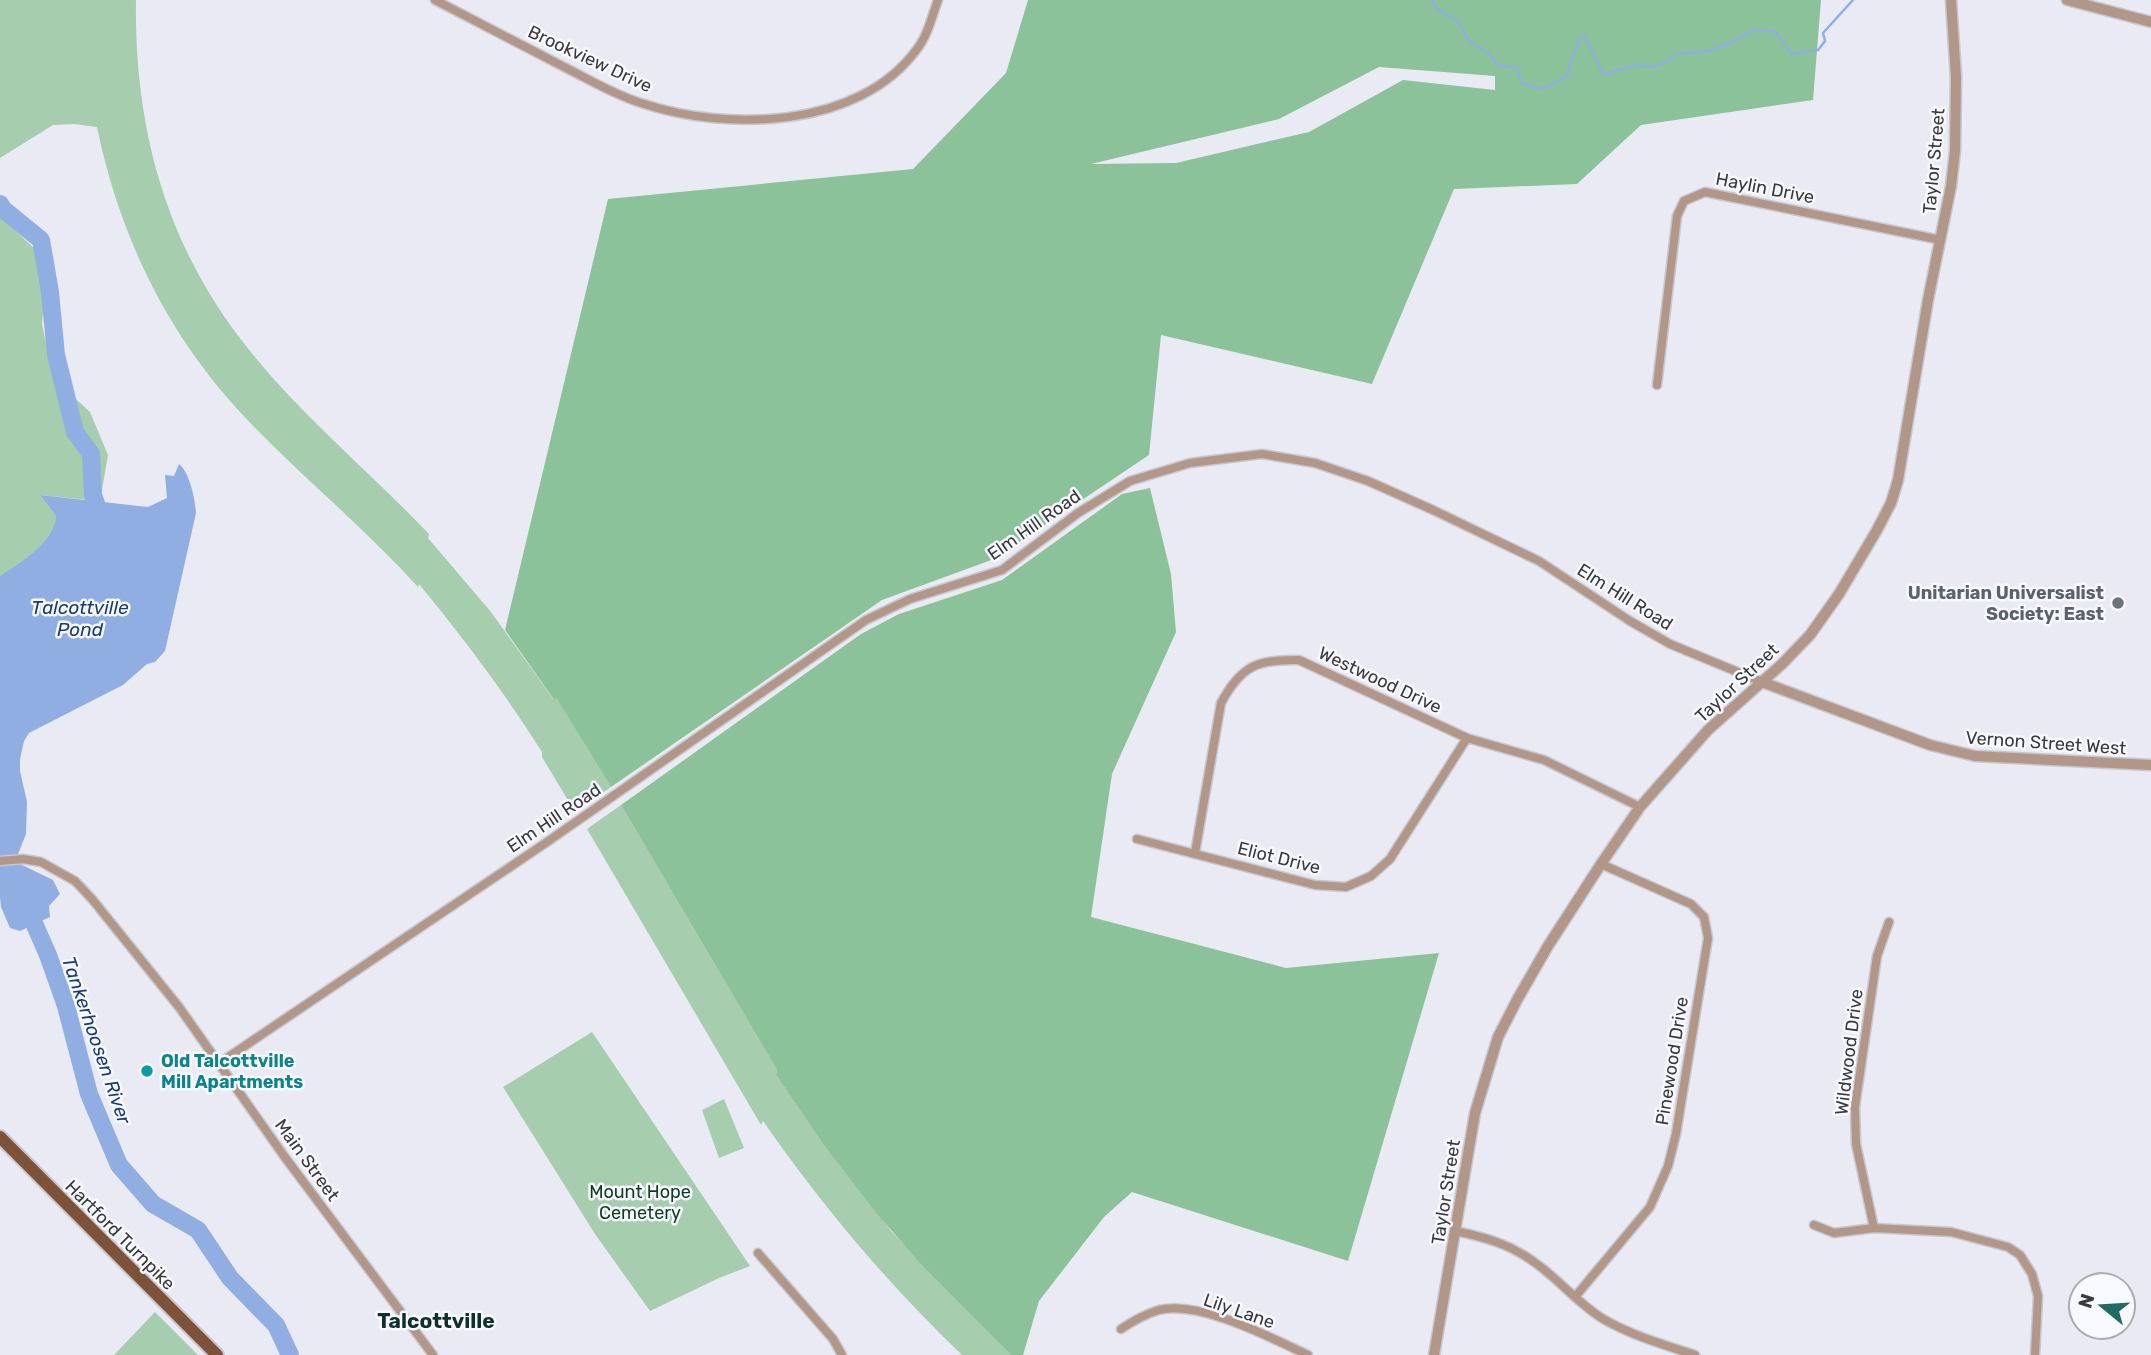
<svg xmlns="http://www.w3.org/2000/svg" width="2151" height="1355" viewBox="0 0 2151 1355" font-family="Rubik,sans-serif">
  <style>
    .green { fill: #a5cdae }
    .forest { fill: #8bc299; fill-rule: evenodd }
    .water { fill: #90aee2 }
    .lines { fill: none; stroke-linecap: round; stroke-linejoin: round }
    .stream { stroke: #90aee2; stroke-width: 2.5 }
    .river { stroke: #90aee2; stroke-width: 18 }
    .minor-casing { stroke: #c7c7d0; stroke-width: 11 }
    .tertiary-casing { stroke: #c7c7d0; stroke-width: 13 }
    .primary-casing { stroke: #c7c7d0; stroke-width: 16 }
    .minor { stroke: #b29789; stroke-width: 8 }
    .tertiary { stroke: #b29789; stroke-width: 10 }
    .primary { stroke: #7e5139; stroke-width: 12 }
    .worship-dot { fill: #6b7280; stroke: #f8f8ff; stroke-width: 2.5 }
    .culture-dot { fill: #0f9aa8; stroke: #f8f8ff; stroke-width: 2.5 }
    .labels { text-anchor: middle; stroke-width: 5; stroke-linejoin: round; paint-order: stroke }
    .street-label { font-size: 18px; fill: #39393e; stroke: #f8f8ff }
    .worship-label { font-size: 18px; font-weight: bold; fill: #5b616d; stroke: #f8f8ff; text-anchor: end }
    .culture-label { font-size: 18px; font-weight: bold; fill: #0d838f; stroke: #f8f8ff; text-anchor: start }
    .park-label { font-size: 18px; fill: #123c21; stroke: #f8f8ff }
    .water-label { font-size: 19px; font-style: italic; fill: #1a3b79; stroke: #f8f8ff }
    .quarter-label { font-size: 21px; font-weight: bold; fill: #0e312e; stroke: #f8f8ff }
  </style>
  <rect width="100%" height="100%" fill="#eaeaf5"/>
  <g class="green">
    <path d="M0,0H136C134,130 167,249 250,351C303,417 370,472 429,534L428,538L491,612L554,700L556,696L611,787L575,812L542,757V752C506,695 466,641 423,589L419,584L418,587C362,525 297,473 240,412C166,332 119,234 97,127L74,124L53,125L0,158Z"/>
    <path d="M0,216L38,252L45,291L42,324L53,378L90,412L108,455L100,501L40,495L56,516C53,544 20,562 0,576Z"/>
    <path d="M621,805L777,1070L776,1075L825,1147L892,1232L1011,1355H962C887,1283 822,1206 763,1121L761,1125L587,829Z"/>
    <polygon points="592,1032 750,1266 719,1278 650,1311 595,1234 503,1087"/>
    <polygon points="724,1099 744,1148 719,1158 702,1110"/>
    <polygon points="155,1312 198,1355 114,1355"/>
  </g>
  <g class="forest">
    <path d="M1028,0H1821L1813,100L1641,125L1577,184L1454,189L1372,384L1161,335L1149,455L994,559L882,600L611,787L556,697L555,701L505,630L608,199L913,169L1006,73ZM1379,67L1495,76V90L1403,80L1309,132L1176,163L1091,164L1279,119Z"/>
    <polygon points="1150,488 1171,574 1176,632 1112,774 1091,917 1286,968 1439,953 1348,1261 1132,1192 1104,1217 1039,1301 1023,1355 1011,1355 921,1264 878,1215 825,1147 776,1075 777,1070 621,805 861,634 899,614 1002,580 1122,494"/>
  </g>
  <path class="water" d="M179,464C190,473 195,499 196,513L165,651L155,662L147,664L123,685L29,733L24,741L20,759V771L27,802L26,834L18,854L20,864L53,880L60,894L49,906L50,917L20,931L10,928L1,907L0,897V576C20,562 53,544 56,516L40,495L148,507L167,498L165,475L174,476Z"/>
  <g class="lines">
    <path class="stream" d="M1432,0L1435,7L1459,23L1467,39L1489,54L1498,65L1517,68L1521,82C1544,94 1548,87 1568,75C1567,63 1577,52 1579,38L1584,37C1593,49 1596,61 1603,74L1638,65L1651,67L1665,63L1676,54L1708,51L1732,42L1754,30L1775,31L1791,54L1818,50L1825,41L1823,33L1853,0"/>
    <g class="river">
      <polyline points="0,204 3,209 41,240 50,292 56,355 75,432 91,454 93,495 102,521"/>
      <polyline points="26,905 48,955 66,1006 89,1094 119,1165 153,1204 198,1230 230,1278 276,1325 290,1355"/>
    </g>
    <g class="minor-casing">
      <g id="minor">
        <path d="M435,0C480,23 524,46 568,69C592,81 615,95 641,103C727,132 859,129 917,49C928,35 932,16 938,0"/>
        <polyline points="1657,385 1677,216 1684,201 1705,192 1941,240"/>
        <polyline points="1137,839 1315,885 1346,887 1371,876 1390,859 1467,738"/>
        <path d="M1195,853L1221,703C1241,666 1257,659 1299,660L1467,738L1544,760L1640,807"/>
        <polyline points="0,861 23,859 41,862 75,881 92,899 179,1007 284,1156 433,1355"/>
        <polyline points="218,1064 547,842 866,620 910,599 1002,570 1078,513 1130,481 1190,463 1262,454 1315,463 1368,481 1433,510 1539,561 1630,621 1670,644 1762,682"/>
        <polyline points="1814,1225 1834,1233 1874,1228 1951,1232 2008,1247 2020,1255 2032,1274 2038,1296 2035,1355"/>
        <polyline points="1874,1228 1856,1144 1855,1107 1877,956 1889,922"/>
        <path d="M1455,1231C1484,1237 1510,1244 1534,1262C1559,1279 1579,1305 1605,1320C1633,1336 1665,1345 1695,1355"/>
        <polyline points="758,1253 833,1339 842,1355"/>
        <polyline points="1575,1297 1650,1207 1668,1166 1676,1134 1708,938 1704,917 1691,904 1601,864"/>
        <path d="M1121,1329C1133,1321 1145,1314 1159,1310C1200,1300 1271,1338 1308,1355"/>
      </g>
    </g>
    <g class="tertiary-casing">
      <g id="tertiary">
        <polyline points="2067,0 2151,22"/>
        <polyline points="1762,682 1930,745 1975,756 2151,765"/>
        <polyline points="1434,1355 1475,1113 1498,1037 1517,1000 1548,946 1601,864 1640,807 1708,730 1782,664 1810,635 1839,594 1877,530 1891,503 1898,480 1928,300 1951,186 1955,151 1956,77 1951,0"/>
      </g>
    </g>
    <g class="primary-casing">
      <polyline id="primary" points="0,1137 217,1355"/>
    </g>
    <use href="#minor" class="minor"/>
    <use href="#tertiary" class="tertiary"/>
    <use href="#primary" class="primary"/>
  </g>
  <circle class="worship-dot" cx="2118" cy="603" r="7"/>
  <circle class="culture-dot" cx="147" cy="1071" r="7"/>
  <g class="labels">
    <g class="street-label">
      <text transform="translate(590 59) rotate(25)" y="6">Brookview Drive</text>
      <text transform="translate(1934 161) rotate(-85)" y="6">Taylor Street</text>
      <text transform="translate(1765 188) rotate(11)" y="6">Haylin Drive</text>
      <text transform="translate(1034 525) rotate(-35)" y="6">Elm Hill Road</text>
      <text transform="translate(1625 597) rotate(32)" y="6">Elm Hill Road</text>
      <text transform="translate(1380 680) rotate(25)" y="6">Westwood Drive</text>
      <text transform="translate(1737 683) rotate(-43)" y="6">Taylor Street</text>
      <text transform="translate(2046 743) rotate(4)" y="6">Vernon Street West</text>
      <text transform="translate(554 818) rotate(-34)" y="6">Elm Hill Road</text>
      <text transform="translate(1279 858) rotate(14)" y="6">Eliot Drive</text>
      <text transform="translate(1849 1052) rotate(-83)" y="6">Wildwood Drive</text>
      <text transform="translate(1672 1061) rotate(-81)" y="6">Pinewood Drive</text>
      <text transform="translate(307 1160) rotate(54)" y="6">Main Street</text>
      <text transform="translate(1446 1192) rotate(-81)" y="6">Taylor Street</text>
      <text transform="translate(120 1235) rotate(45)" y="6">Hartford Turnpike</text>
      <text transform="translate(1239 1311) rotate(19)" y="6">Lily Lane</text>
    </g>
    <g class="worship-label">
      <text x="2104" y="599">Unitarian Universalist<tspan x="2104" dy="21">Society: East</tspan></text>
    </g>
    <g class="culture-label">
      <text x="161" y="1067">Old Talcottville<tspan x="161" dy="21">Mill Apartments</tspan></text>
    </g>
    <g class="park-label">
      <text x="640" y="1198">Mount Hope<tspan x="640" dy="21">Cemetery</tspan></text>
    </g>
    <g class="water-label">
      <text x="80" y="614">Talcottville<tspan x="80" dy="22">Pond</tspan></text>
      <text transform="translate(97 1040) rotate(71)" y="7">Tankerhoosen River</text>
    </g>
    <g class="quarter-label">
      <text x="436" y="1328">Talcottville</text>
    </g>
  </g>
  <g transform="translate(2102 1306) rotate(288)"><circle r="33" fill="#f8f8ff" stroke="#acacb2" stroke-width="2"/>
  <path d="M0-5L12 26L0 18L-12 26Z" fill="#206b65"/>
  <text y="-10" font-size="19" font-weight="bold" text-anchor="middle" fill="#39393e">N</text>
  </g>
</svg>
